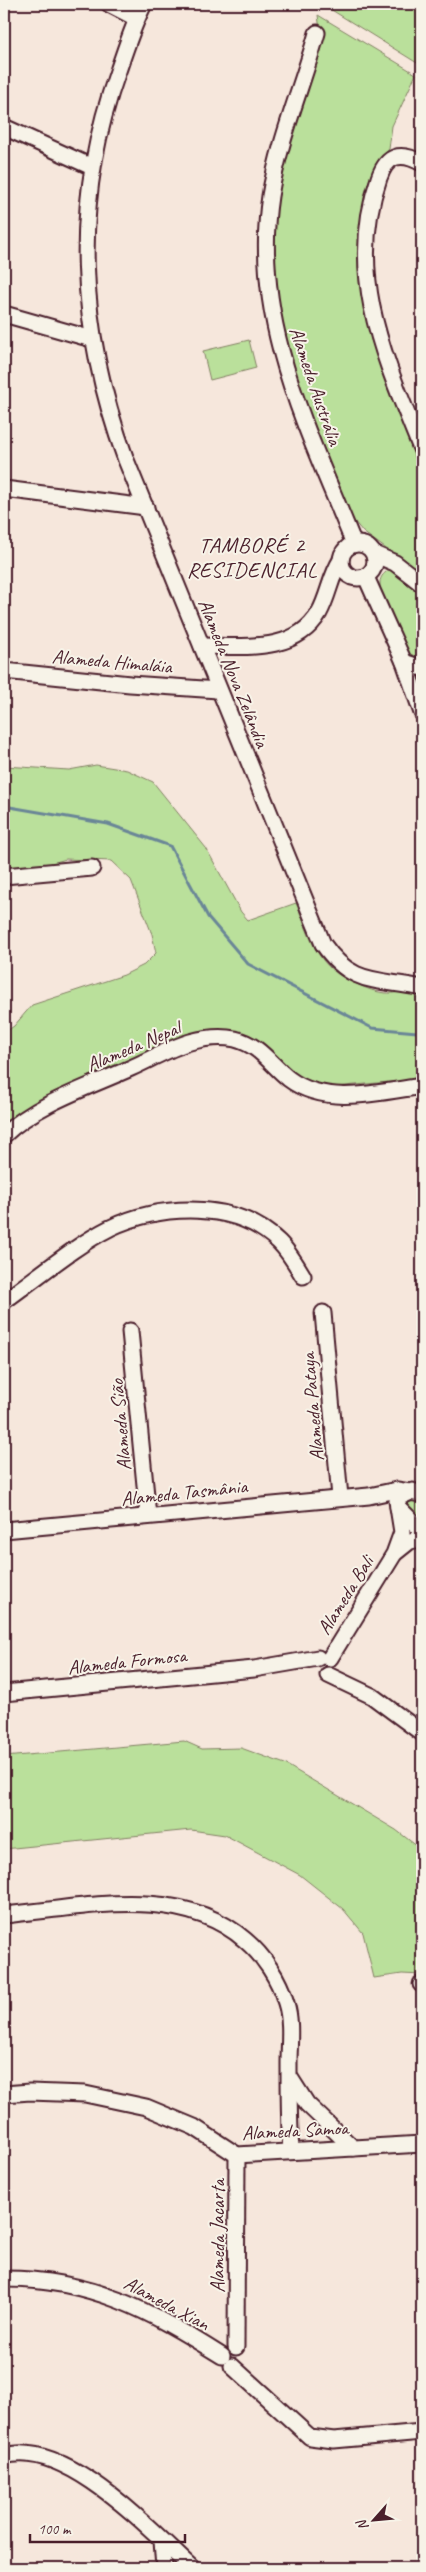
<svg xmlns="http://www.w3.org/2000/svg" width="426" height="2572" viewBox="0 0 426 2572" font-family="Caveat,sans-serif">
  <style>
    .green { fill: #bae09b; stroke: #828063 }
    .lines { fill: none; stroke-linecap: round; stroke-linejoin: round }
    .stream { stroke: #6a8697; stroke-width: 3 }
    .minor-casing { stroke: #4a1f2b; stroke-width: 19 }
    .minor { stroke: #f7f3e8; stroke-width: 15 }
    .labels { text-anchor: middle; stroke-width: 4; stroke-linejoin: round; paint-order: stroke }
    .street-label { font-size: 20px; fill: #4a1f2b; stroke: #f7f3e8 }
    .quarter-label { font-size: 22px; letter-spacing: 1px; fill: #4a1f2b; stroke: #f7f3e8 }
  </style>
  <rect width="100%" height="100%" fill="#f6e7dc"/>
  <filter id="ink" filterUnits="userSpaceOnUse"><feTurbulence type="fractalNoise" baseFrequency=".02" numOctaves="2"/><feDisplacementMap in="SourceGraphic" scale="10" xChannelSelector="R" yChannelSelector="G"/><feConvolveMatrix kernelMatrix="1 2 1 2 8 2 1 2 1" color-interpolation-filters="sRGB"/></filter>
  <g filter="url(#ink)">
    <g class="green">
      <polygon points="322,4 422,4 422,66"/>
      <polygon points="318,15 416,74 392,126 389,149 377,162 368,183 361,233 361,277 371,340 422,465 422,575 363,532 354,521 337,485 307,409 278,318 272,229 287,145 322,45"/>
      <polygon points="249,340 256,368 210,380 203,351"/>
      <path d="M391,569L422,590V660L404,651C397,633 379,602 380,583C380,576 385,572 391,569Z"/>
      <path d="M96,765L127,770L153,782L206,848L241,912L248,920L296,903C313,943 316,968 359,985C370,990 381,994 393,993C404,992 413,987 422,996V1079L322,1088L295,1076L264,1046L211,1031H198L86,1081L4,1126V1033L14,1026L32,1005L124,975L144,965L156,953L152,934L131,880L111,861L66,859L42,866L4,869V766L69,770Z"/>
      <polygon points="404,1498 418,1498 422,1502 422,1523 402,1503"/>
      <polygon points="184,1741 202,1749 241,1748 285,1764 396,1830 422,1850 422,1975 402,1974 374,1978 363,1933 343,1909 300,1875 225,1835 191,1830 4,1849 4,1757"/>
    </g>
    <g class="lines">
      <polyline class="stream" points="4,806 108,824 170,846 208,917 248,964 372,1028 417,1032"/>
      <g class="minor-casing">
        <g id="minor">
          <polyline points="109,4 136,18"/>
          <path d="M144,4C133,25 126,48 118,71C71,203 78,329 126,460L323,944C353,987 377,978 422,988"/>
          <path d="M317,33C302,87 279,140 270,196C251,321 309,432 354,544"/>
          <polyline points="4,127 92,167"/>
          <path d="M422,163C400,151 387,155 379,178C345,276 386,361 422,451"/>
          <polyline points="4,314 92,339"/>
          <polyline points="4,489 146,507"/>
          <circle cx="358" cy="561" r="17"/>
          <polyline points="374,554 395,563 422,584"/>
          <polyline points="366,577 404,662 422,713"/>
          <path d="M202,646C242,646 295,654 319,613C329,595 330,577 341,560"/>
          <polyline points="404,662 422,668"/>
          <polyline points="4,671 130,684 218,690"/>
          <polyline points="4,876 92,868"/>
          <path d="M4,1135C38,1103 89,1087 131,1068C151,1059 170,1048 190,1042C204,1038 221,1036 235,1039C260,1045 270,1064 289,1079C326,1107 381,1092 422,1086"/>
          <path d="M4,1301C37,1278 74,1246 110,1228C161,1204 236,1200 279,1242C289,1252 296,1264 303,1276"/>
          <polyline points="323,1313 340,1497"/>
          <polyline points="130,1331 148,1516"/>
          <polyline points="398,1507 422,1531"/>
          <polyline points="4,1530 369,1496 397,1490 422,1494"/>
          <polyline points="395,1553 410,1541 422,1539"/>
          <polyline points="330,1658 394,1554 402,1532 397,1501 400,1497 413,1491"/>
          <polyline points="328,1675 372,1696 422,1733"/>
          <polyline points="4,1693 254,1669 318,1658"/>
          <path d="M4,1915C83,1908 180,1883 245,1940C264,1956 279,1979 286,2003C292,2022 289,2044 289,2064C289,2093 289,2122 291,2151"/>
          <polyline points="421,1984 422,1984"/>
          <polyline points="291,2079 307,2104 353,2148"/>
          <polyline points="4,2094 30,2092 85,2094 146,2107 194,2127 237,2155 422,2144"/>
          <path d="M4,2279C92,2279 149,2310 222,2356"/>
          <polyline points="236,2347 237,2155"/>
          <polyline points="232,2366 310,2437 334,2440 422,2432"/>
          <path d="M4,2456C66,2438 150,2530 192,2568"/>
          <polyline points="162,2541 164,2568"/>
        </g>
      </g>
      <use href="#minor" class="minor"/>
    </g>
  </g>
  <g class="labels">
    <g class="street-label">
      <text transform="translate(316 386) rotate(71)" y="7">Alameda Austrália</text>
      <text transform="translate(112 661) rotate(5)" y="7">Alameda Himaláia</text>
      <text transform="translate(234 673) rotate(68)" y="7">Alameda Nova Zelândia</text>
      <text transform="translate(133 1046) rotate(-23)" y="7">Alameda Nepal</text>
      <text transform="translate(312 1407) rotate(-95)" y="7">Alameda Pataya</text>
      <text transform="translate(120 1425) rotate(-95)" y="7">Alameda Sião</text>
      <text transform="translate(184 1492) rotate(-6)" y="7">Alameda Tasmânia</text>
      <text transform="translate(345 1595) rotate(-58)" y="7">Alameda Bali</text>
      <text transform="translate(127 1661) rotate(-6)" y="7">Alameda Formosa</text>
      <text transform="translate(295 2130) rotate(-3)" y="7">Alameda Samoa</text>
      <text transform="translate(217 2236) rotate(-90)" y="7">Alameda Jacarta</text>
      <text transform="translate(167 2303) rotate(28)" y="7">Alameda Xian</text>
    </g>
    <g class="quarter-label">
      <text x="252" y="552">TAMBORÉ 2<tspan x="252" dy="25">RESIDENCIAL</tspan></text>
    </g>
  </g>
  <rect width="426" height="2572" fill="none" stroke="#f7f3e8" stroke-width="20"/>
  <rect x="10" y="10" width="406" height="2552" fill="none" stroke="#4a1f2b" stroke-width="2" filter="url(#ink)"/>
  <g transform="translate(374 2520) rotate(243)" stroke="#f7f3e8" stroke-width="4" paint-order="stroke">
  <path d="M0-4L9 19L0 12L-9 19Z" fill="#4a1f2b"/>
  <text y="-8" font-size="14" font-weight="bold" text-anchor="middle" fill="#4a1f2b">N</text>
  </g>
  <path d="M30 2534v8h155v-8" fill="none" stroke="#4a1f2b" stroke-width="2.5"/>
  <text x="38" y="2534" font-size="15" fill="#4a1f2b" stroke="#f7f3e8" stroke-width="4" paint-order="stroke">100 m</text>
</svg>
